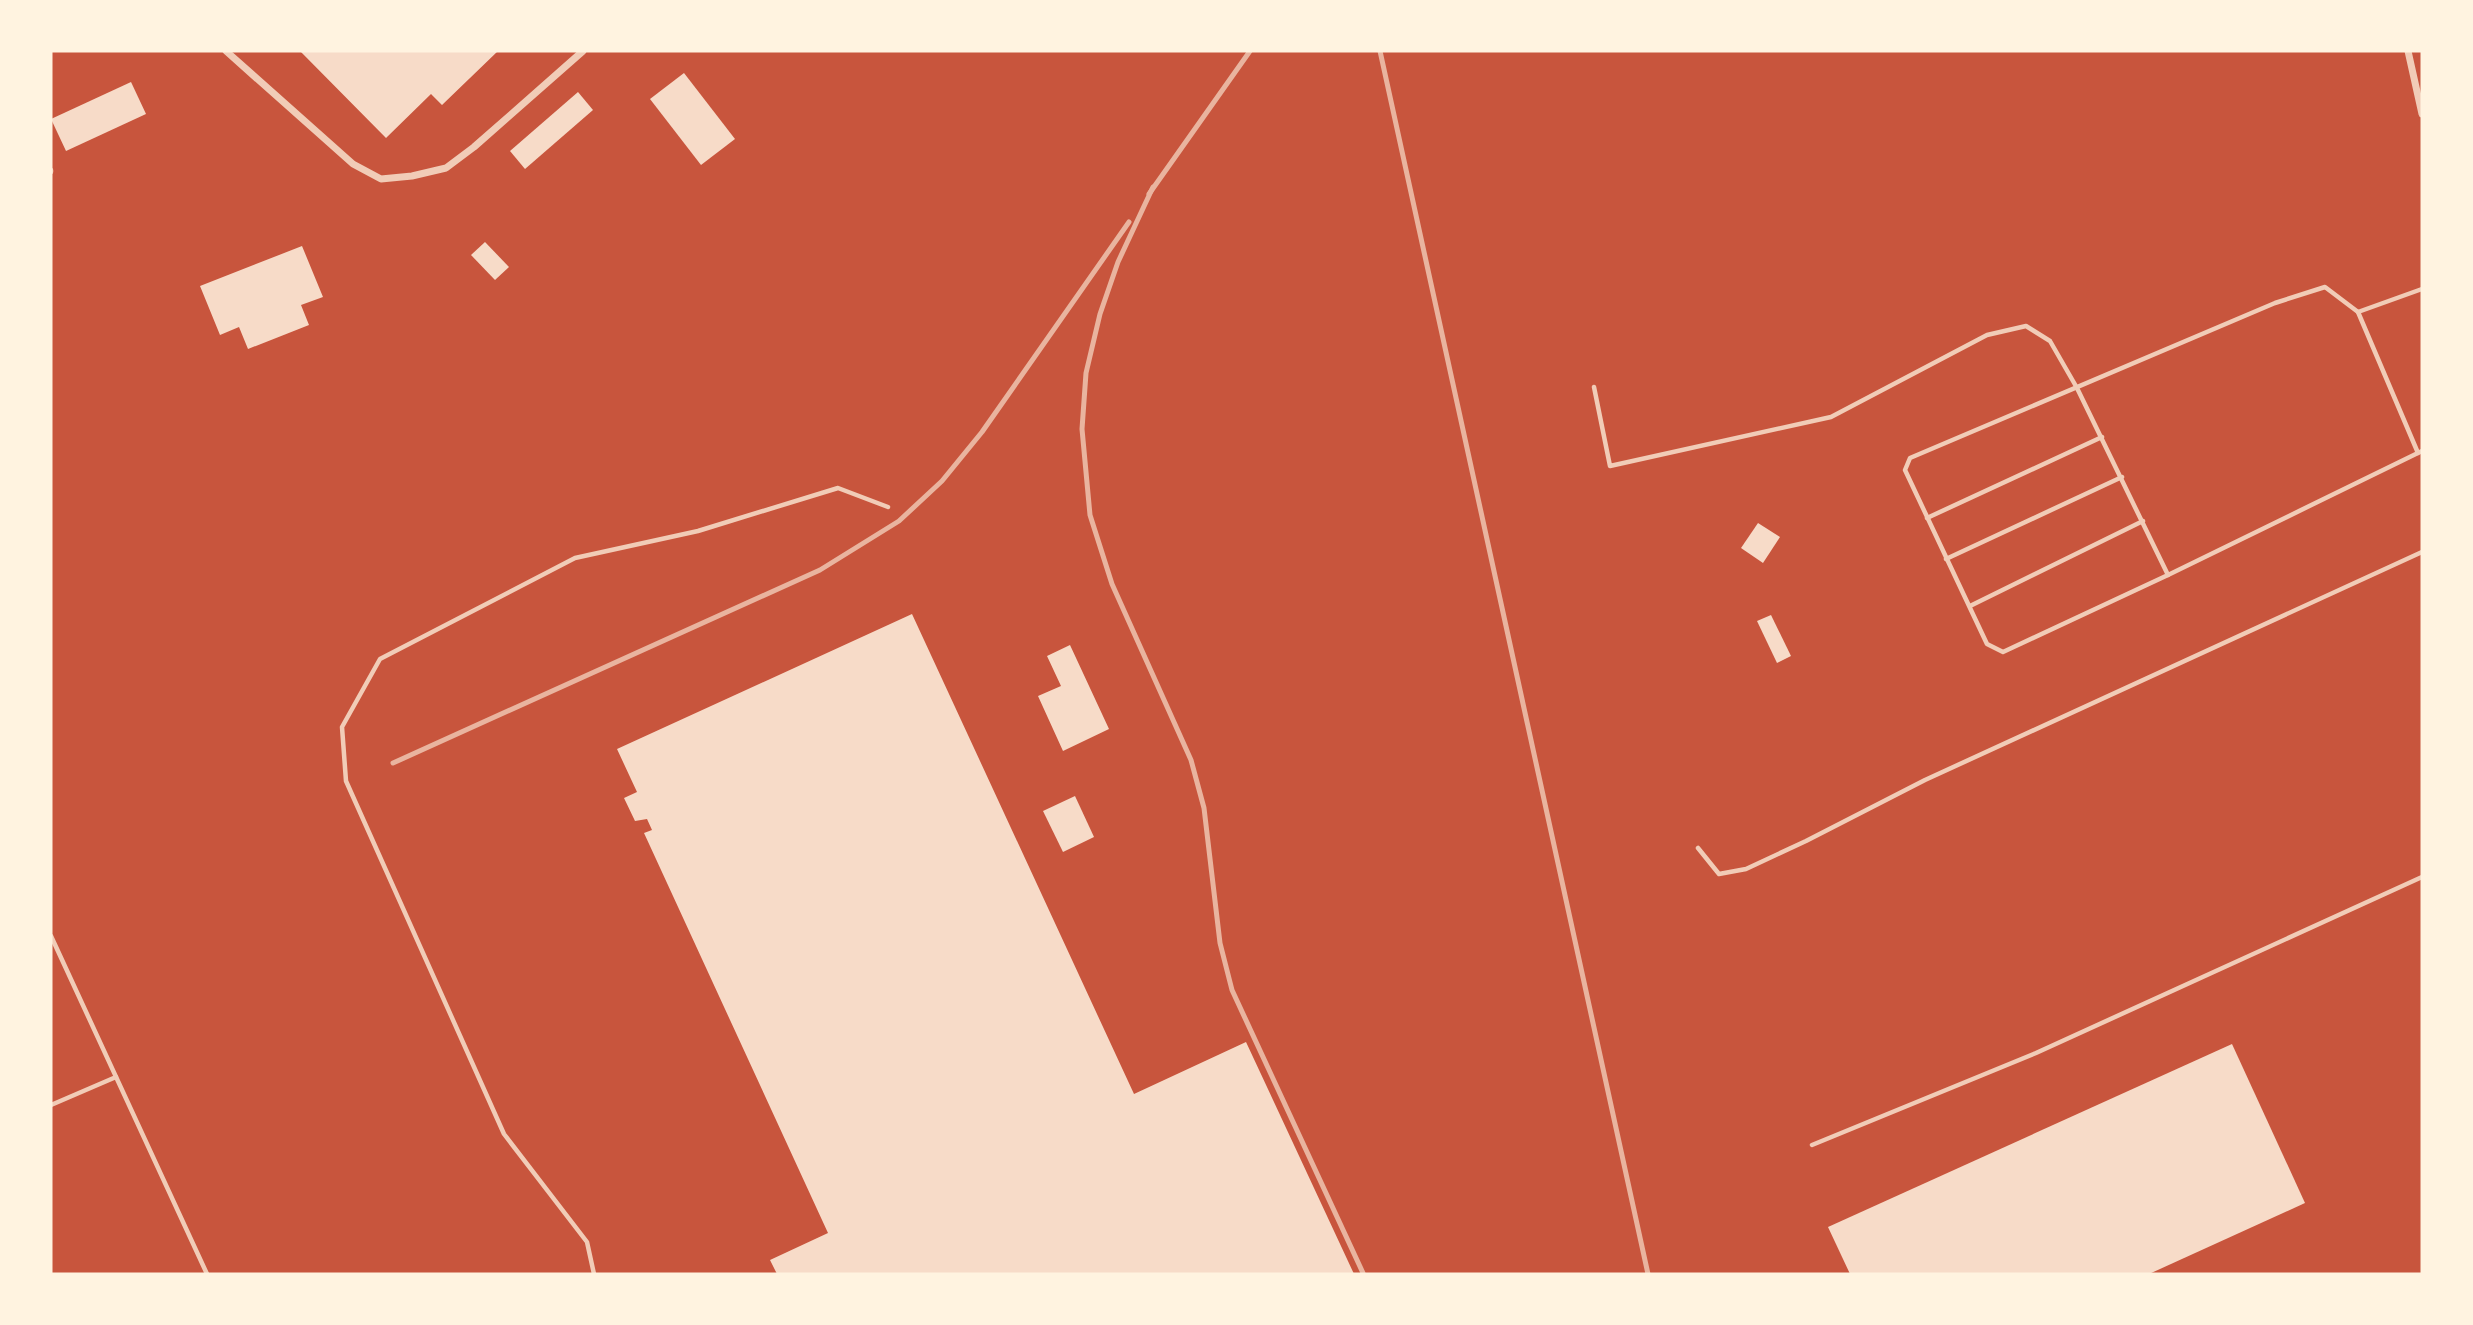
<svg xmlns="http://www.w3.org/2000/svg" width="2473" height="1325" viewBox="0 0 2473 1325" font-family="Mulish,sans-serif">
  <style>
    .building { fill: #f7dbc8 }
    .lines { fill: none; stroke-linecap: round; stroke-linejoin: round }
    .service { stroke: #f1ccb7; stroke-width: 4.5 }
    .minor { stroke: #f1ccb7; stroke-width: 7 }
    .rail { stroke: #e9b49f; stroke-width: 5 }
  </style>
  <rect width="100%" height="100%" fill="#c8553d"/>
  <g class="building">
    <polygon points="300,51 498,51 442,105 431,94 386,138"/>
    <polygon points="684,73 735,139 701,165 650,99"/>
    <polygon points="131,82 146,114 66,151 51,119"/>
    <polygon points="578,92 593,110 525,169 510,151"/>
    <polygon points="485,242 509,267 495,280 471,255"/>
    <polygon points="302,246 323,297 301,305 309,325 248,349 239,327 220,335 200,286"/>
    <polygon points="1758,523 1780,537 1763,563 1741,548"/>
    <polygon points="912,614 1134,1094 1246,1042 1354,1274 777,1274 770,1260 828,1233 644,833 652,830 647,819 635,821 624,798 637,792 617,749"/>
    <polygon points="1771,615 1791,656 1777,663 1757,621"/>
    <polygon points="1070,645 1109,729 1063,751 1038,696 1061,686 1047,656"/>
    <polygon points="1075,796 1094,837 1063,852 1043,811"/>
    <polygon points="2232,1044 2305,1203 2149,1274 1850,1274 1828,1227"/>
  </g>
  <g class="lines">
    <g class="service">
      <polyline points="51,170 51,172"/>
      <polyline points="2422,289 2358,312 2325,287 2275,303 1910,458 1905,470 1987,644 2003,652 2168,575 2422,451"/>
      <polyline points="2358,312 2418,453"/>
      <polyline points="1594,387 1610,466 1831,417 1987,335 2026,326 2050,341 2077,388 2168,575"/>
      <polyline points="1927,518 2102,437"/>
      <polyline points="1946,559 2122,477"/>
      <polyline points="1970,606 2143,521"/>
      <polyline points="1698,848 1719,874 1746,869 1806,841 1925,780 2422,552"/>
      <polyline points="51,936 207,1274"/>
      <polyline points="51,1105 116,1077"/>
      <polyline points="1812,1145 2036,1053 2422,877"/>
      <polyline points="594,1274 587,1242 504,1134 346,781 342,727 380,659 575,558 698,531 838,488 888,507"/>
    </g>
    <g class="minor">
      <polyline points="226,51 353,164 381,179 412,176 446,168 474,147 583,51"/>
      <polyline points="2408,51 2422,114"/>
    </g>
    <g class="rail">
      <polyline points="1380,51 1648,1274"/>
      <polyline points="1153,187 1118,262 1100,314 1086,373 1082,429 1090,515 1112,584 1191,760 1204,808 1220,943 1232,990 1363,1273"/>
      <polyline points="1149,194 1250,51"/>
      <polyline points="393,763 820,570 899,521 942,481 982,432 1129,222"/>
    </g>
  </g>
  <rect width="2473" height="1325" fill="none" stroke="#fff3e0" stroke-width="105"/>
</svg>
